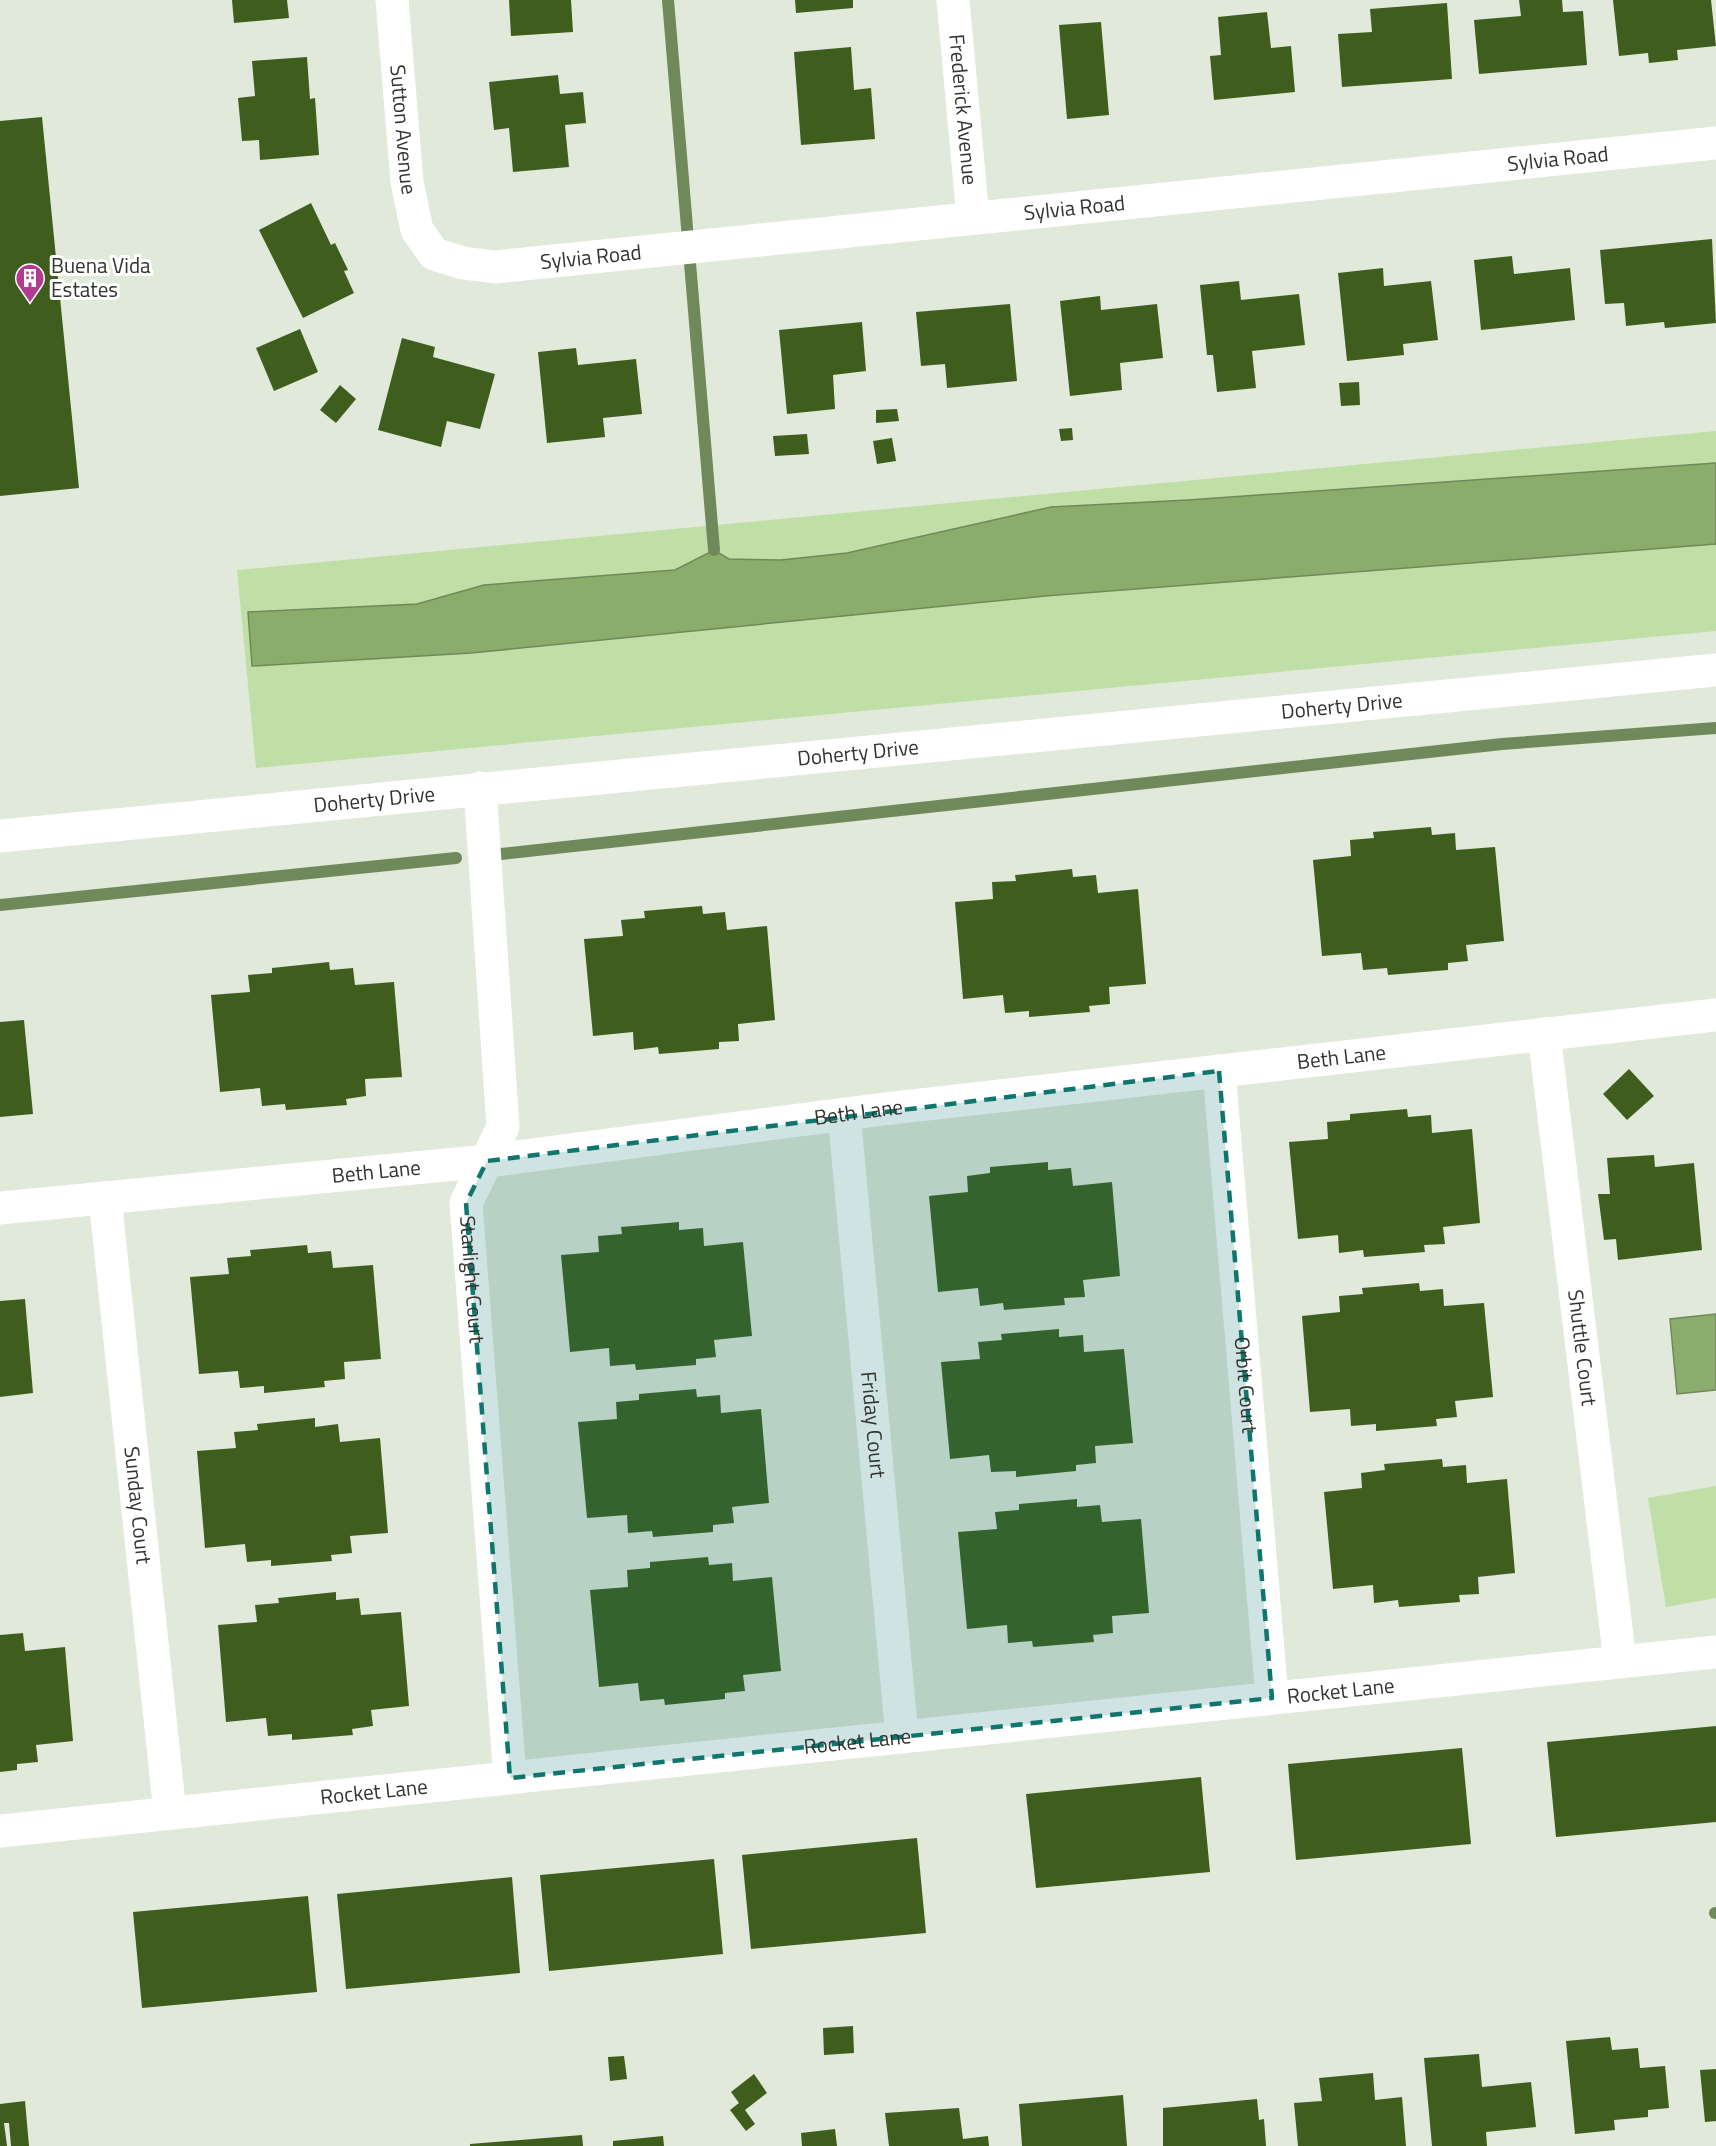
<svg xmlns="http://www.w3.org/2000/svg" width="1716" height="2146" viewBox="0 0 1716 2146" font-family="'Titillium Web',sans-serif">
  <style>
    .green { fill: #bfdfa6 }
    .water { fill: #8aad6c; stroke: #70895a; stroke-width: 1.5 }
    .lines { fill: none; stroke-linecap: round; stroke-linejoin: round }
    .stream { stroke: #70895a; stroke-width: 12 }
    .building { fill: #3f5e1e }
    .street { stroke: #fff; stroke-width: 33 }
    .marked { fill: #0f766e; fill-opacity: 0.2; stroke: #0f766e; stroke-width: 4.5; stroke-dasharray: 12 8; stroke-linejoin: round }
    .labels { text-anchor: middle; stroke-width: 6; stroke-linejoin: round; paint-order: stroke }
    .street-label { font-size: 21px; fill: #32352f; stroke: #fff }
    .poi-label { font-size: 21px; fill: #32352f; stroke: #fff; text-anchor: start }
  </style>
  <rect width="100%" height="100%" fill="#e1e9da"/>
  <g class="green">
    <polygon points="1716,431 1716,631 256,768 237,570"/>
    <polygon points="1716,1486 1716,1598 1666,1607 1648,1498"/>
  </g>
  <g class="water">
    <polygon points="1716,463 1716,544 1045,596 471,653 252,666 248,612 417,604 484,585 675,570 714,550 729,559 781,560 847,553 1051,507 1188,500"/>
    <polygon points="1716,1314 1716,1390 1677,1394 1670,1319"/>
  </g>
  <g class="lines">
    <g class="stream">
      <polyline points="668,0 714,550"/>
      <polyline points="501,854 1502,744 1716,728"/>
      <polyline points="0,905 456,858"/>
      <polyline points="1715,1913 1716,1913"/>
    </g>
  </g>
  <g class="building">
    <polygon points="232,0 287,0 289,18 234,23"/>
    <polygon points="509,0 571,0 573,32 511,36"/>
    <polygon points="795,0 853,0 853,8 796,13"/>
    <polygon points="1519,0 1562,0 1563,12 1583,11 1587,65 1479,74 1474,20 1521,16"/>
    <polygon points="1613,0 1711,0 1716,46 1677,50 1678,60 1649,63 1648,53 1619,56"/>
    <polygon points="1447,3 1452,79 1342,87 1338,34 1372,32 1370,9"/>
    <polygon points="1267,12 1271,48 1291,46 1295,92 1214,100 1210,56 1221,55 1218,17"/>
    <polygon points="1101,22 1109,115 1067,119 1059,25"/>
    <polygon points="851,47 854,90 871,88 875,139 801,145 794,52"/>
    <polygon points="307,57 310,99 315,98 319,155 260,160 259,140 242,141 238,98 255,96 252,61"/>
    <polygon points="558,75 560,94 583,92 586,123 565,125 569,167 513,172 509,128 494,130 489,82"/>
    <polygon points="42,117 79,488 0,496 0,121"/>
    <polygon points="311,203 331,245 335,243 348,270 344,271 354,293 303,318 259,230"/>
    <polygon points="1712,239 1716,323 1665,328 1664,322 1626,326 1624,303 1605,304 1600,250"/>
    <polygon points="1512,256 1514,274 1570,268 1575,320 1481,330 1474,260"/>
    <polygon points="1383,268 1384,286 1431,281 1438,340 1403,344 1404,355 1347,361 1338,273"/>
    <polygon points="1239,281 1241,300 1299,294 1305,345 1252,351 1256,388 1217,392 1213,355 1207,355 1200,285"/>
    <polygon points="1100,296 1101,310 1157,304 1163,358 1120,363 1122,390 1070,396 1060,301"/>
    <polygon points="1010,304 1017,381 947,388 945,364 921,366 916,312"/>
    <polygon points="862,322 866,371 833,375 835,409 787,414 779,330"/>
    <polygon points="300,329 318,372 274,391 256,348"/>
    <polygon points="402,338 435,347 433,357 495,374 480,429 447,421 441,447 378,430"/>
    <polygon points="576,348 578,365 636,359 642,414 603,418 605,437 547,443 538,352"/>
    <polygon points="1359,382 1360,405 1341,406 1339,383"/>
    <polygon points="340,385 356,399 336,423 320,410"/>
    <polygon points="897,409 899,421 876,423 876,410"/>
    <polygon points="1072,428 1073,440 1061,441 1059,429"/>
    <polygon points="807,434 809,454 775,456 773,436"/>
    <polygon points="892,438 896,461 877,464 873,441"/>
    <polygon points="1431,827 1432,835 1455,833 1456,850 1495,847 1504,941 1466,945 1468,961 1448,963 1448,970 1388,975 1387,968 1363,970 1361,953 1322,956 1313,860 1351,856 1350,840 1374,838 1373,832"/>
    <polygon points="1072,869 1073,877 1096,875 1098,893 1138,889 1146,984 1109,987 1110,1004 1089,1006 1090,1012 1029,1017 1029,1011 1005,1013 1003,995 963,999 955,902 993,899 992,882 1016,881 1015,875"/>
    <polygon points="702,906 703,914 725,912 727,930 767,926 775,1020 738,1024 739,1041 719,1042 719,1049 659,1054 658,1047 634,1050 633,1032 593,1036 584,939 623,936 621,920 645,918 644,911"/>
    <polygon points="329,962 330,970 353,968 355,985 394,982 402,1077 365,1079 366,1096 346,1099 347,1105 286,1110 285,1104 262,1106 260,1088 220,1092 211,995 250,992 248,975 272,973 272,968"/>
    <polygon points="24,1020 33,1114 0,1117 0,1022"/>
    <polygon points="1629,1069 1654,1096 1627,1120 1603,1094"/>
    <polygon points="1407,1109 1408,1117 1431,1115 1432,1133 1472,1129 1480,1223 1443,1227 1445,1244 1424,1245 1425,1252 1364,1257 1363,1250 1339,1253 1338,1235 1298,1239 1289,1142 1328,1139 1327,1122 1350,1120 1350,1114"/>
    <polygon points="1654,1155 1655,1167 1694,1163 1702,1250 1618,1260 1616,1239 1604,1240 1598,1194 1610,1194 1607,1158"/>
    <polygon points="1048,1162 1048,1170 1071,1168 1073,1186 1112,1182 1120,1276 1083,1280 1085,1297 1064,1298 1065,1305 1004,1310 1003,1303 980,1306 978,1288 938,1292 929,1196 968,1192 967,1176 990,1173 990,1167"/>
    <polygon points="679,1222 679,1230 703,1228 704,1246 743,1242 752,1336 714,1340 716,1357 696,1359 696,1365 636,1370 635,1364 610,1366 609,1348 570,1352 561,1255 599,1252 598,1236 622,1234 621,1227"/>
    <polygon points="307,1245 308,1253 331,1251 333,1268 373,1265 381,1359 344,1362 345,1379 324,1381 325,1387 264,1393 264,1386 240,1388 238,1371 199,1374 190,1277 229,1274 227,1258 251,1256 250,1250"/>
    <polygon points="1419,1283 1420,1291 1443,1289 1444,1306 1484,1303 1493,1397 1455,1401 1457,1417 1436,1419 1437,1426 1376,1431 1376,1424 1351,1426 1350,1409 1310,1412 1302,1316 1340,1312 1339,1296 1363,1294 1362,1288"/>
    <polygon points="25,1299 33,1393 0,1397 0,1301"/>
    <polygon points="1059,1329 1059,1337 1083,1335 1084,1352 1124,1349 1133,1443 1095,1446 1096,1463 1076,1465 1076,1471 1016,1477 1016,1471 991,1472 989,1455 950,1459 941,1362 980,1359 978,1342 1002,1340 1001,1334"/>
    <polygon points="696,1389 697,1397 720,1395 721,1413 761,1409 769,1503 732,1507 734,1523 713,1525 713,1532 653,1537 652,1531 628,1533 627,1515 587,1518 578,1422 617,1419 616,1402 639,1400 639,1394"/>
    <polygon points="315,1418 315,1427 338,1424 340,1442 380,1438 388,1533 350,1536 352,1553 331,1555 332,1561 271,1566 271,1560 247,1562 245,1544 205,1548 197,1451 236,1448 234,1432 258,1430 257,1424"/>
    <polygon points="1442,1459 1443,1467 1466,1465 1467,1483 1507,1479 1515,1573 1478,1577 1479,1594 1459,1595 1460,1602 1399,1607 1398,1600 1374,1603 1373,1585 1333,1589 1324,1492 1362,1488 1361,1473 1385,1470 1384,1464"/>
    <polygon points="1077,1499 1077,1507 1100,1505 1102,1522 1141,1519 1149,1613 1112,1616 1113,1633 1093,1635 1094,1642 1033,1647 1032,1641 1008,1643 1007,1625 967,1629 958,1532 997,1529 995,1512 1019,1510 1019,1504"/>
    <polygon points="708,1557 709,1565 732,1563 733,1581 772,1577 781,1671 743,1675 745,1691 725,1693 725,1699 665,1705 664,1699 640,1701 638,1683 599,1687 590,1590 628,1587 627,1570 650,1568 650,1562"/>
    <polygon points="336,1592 336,1600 359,1598 361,1615 401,1612 409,1706 371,1710 373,1726 352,1729 353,1735 292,1740 292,1734 268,1736 266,1718 226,1722 218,1625 257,1622 255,1605 279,1603 278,1598"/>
    <polygon points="23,1633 25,1651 65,1647 73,1741 36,1745 38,1762 17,1764 17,1770 0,1772 0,1635"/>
    <polygon points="1716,1726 1716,1822 1556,1837 1547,1742"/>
    <polygon points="1462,1748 1471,1844 1296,1860 1288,1764"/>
    <polygon points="1201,1777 1210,1872 1036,1888 1026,1794"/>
    <polygon points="917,1838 926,1933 751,1949 742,1855"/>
    <polygon points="714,1859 723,1954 549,1971 540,1875"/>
    <polygon points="512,1877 520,1973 346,1989 337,1894"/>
    <polygon points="308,1896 317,1992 142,2008 133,1912"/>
    <polygon points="853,2026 854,2053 824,2055 823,2028"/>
    <polygon points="1610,2037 1612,2050 1638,2048 1640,2068 1665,2066 1669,2108 1648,2110 1648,2117 1614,2120 1615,2130 1575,2134 1566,2041"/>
    <polygon points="1479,2054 1482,2087 1531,2082 1536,2127 1486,2132 1487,2146 1432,2146 1424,2058"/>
    <polygon points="624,2056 627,2079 610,2081 608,2057"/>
    <polygon points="1716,2069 1716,2121 1705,2122 1700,2070"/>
    <polygon points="1373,2073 1375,2100 1402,2097 1406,2146 1298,2146 1294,2103 1322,2101 1319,2078"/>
    <polygon points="754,2074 767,2093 745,2110 755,2124 746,2131 730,2110 739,2103 731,2092"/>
    <polygon points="1123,2095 1127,2146 1022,2146 1019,2104"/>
    <polygon points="1257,2099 1259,2120 1264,2119 1266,2146 1163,2146 1163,2108"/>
    <polygon points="25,2101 29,2146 11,2146 9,2123 4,2123 7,2146 0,2146 0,2104"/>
    <polygon points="959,2108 963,2139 988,2136 989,2146 889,2146 885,2113"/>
    <polygon points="835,2129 837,2146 802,2146 801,2133"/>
    <polygon points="582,2135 583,2146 470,2146 470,2144"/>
    <polygon points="663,2136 664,2146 613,2146 613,2141"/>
  </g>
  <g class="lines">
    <g class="street">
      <path id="s1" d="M392,0L407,182L417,230L434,254L463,263L495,267L1716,143"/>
      <path id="s2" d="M953,0L973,218"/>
      <path id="s3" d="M480,788L503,1127L466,1203L510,1778"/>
      <path id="s4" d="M0,836L1716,670"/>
      <path id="s5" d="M1544,1034L1620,1661"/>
      <path id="s6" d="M1219,1071L1272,1698"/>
      <path id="s7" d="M844,1114L902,1736"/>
      <path id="s8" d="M105,1198L170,1813"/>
      <path id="s9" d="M0,1208L487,1161L884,1109L1716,1015"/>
      <path id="s10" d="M0,1831L1716,1652"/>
    </g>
  </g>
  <path class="marked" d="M1219,1071L1272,1698L510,1778L466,1203L487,1161Z"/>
  <defs>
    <g id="building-pin" transform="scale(1.5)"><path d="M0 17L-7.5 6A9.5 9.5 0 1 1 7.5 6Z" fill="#b23a8f" stroke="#fff"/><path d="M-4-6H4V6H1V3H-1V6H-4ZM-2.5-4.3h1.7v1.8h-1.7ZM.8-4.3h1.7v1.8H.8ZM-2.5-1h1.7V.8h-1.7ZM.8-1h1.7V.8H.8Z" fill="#fff"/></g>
  </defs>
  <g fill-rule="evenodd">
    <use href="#building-pin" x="30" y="278"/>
  </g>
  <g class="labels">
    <g class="street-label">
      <text dy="7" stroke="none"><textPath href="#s2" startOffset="110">Frederick Avenue</textPath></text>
      <text dy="7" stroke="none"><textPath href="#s1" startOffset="130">Sutton Avenue</textPath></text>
      <text dy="7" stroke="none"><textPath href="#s1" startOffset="1392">Sylvia Road</textPath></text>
      <text dy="7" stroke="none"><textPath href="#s1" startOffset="906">Sylvia Road</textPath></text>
      <text dy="7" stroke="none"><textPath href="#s1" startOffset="420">Sylvia Road</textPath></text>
      <text dy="7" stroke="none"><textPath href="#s4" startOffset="1348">Doherty Drive</textPath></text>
      <text dy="7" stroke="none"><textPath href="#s4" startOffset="862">Doherty Drive</textPath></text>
      <text dy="7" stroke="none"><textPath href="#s4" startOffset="376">Doherty Drive</textPath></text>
      <text dy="7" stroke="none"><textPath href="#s9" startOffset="1350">Beth Lane</textPath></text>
      <text dy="7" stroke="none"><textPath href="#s9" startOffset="864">Beth Lane</textPath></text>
      <text dy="7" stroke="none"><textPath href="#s9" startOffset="378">Beth Lane</textPath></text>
      <text dy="7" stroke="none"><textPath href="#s3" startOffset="501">Starlight Court</textPath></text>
      <text dy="7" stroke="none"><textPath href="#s5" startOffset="316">Shuttle Court</textPath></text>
      <text dy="7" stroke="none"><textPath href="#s6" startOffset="315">Orbit Court</textPath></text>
      <text dy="7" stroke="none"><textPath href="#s7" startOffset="312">Friday Court</textPath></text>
      <text dy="7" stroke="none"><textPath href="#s8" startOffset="309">Sunday Court</textPath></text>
      <text dy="7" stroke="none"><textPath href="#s10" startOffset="1348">Rocket Lane</textPath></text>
      <text dy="7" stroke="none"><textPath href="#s10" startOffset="862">Rocket Lane</textPath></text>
      <text dy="7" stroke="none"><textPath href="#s10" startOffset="376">Rocket Lane</textPath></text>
    </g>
    <g class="poi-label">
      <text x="51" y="273">Buena Vida<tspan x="51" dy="24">Estates</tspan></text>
    </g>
  </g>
</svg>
